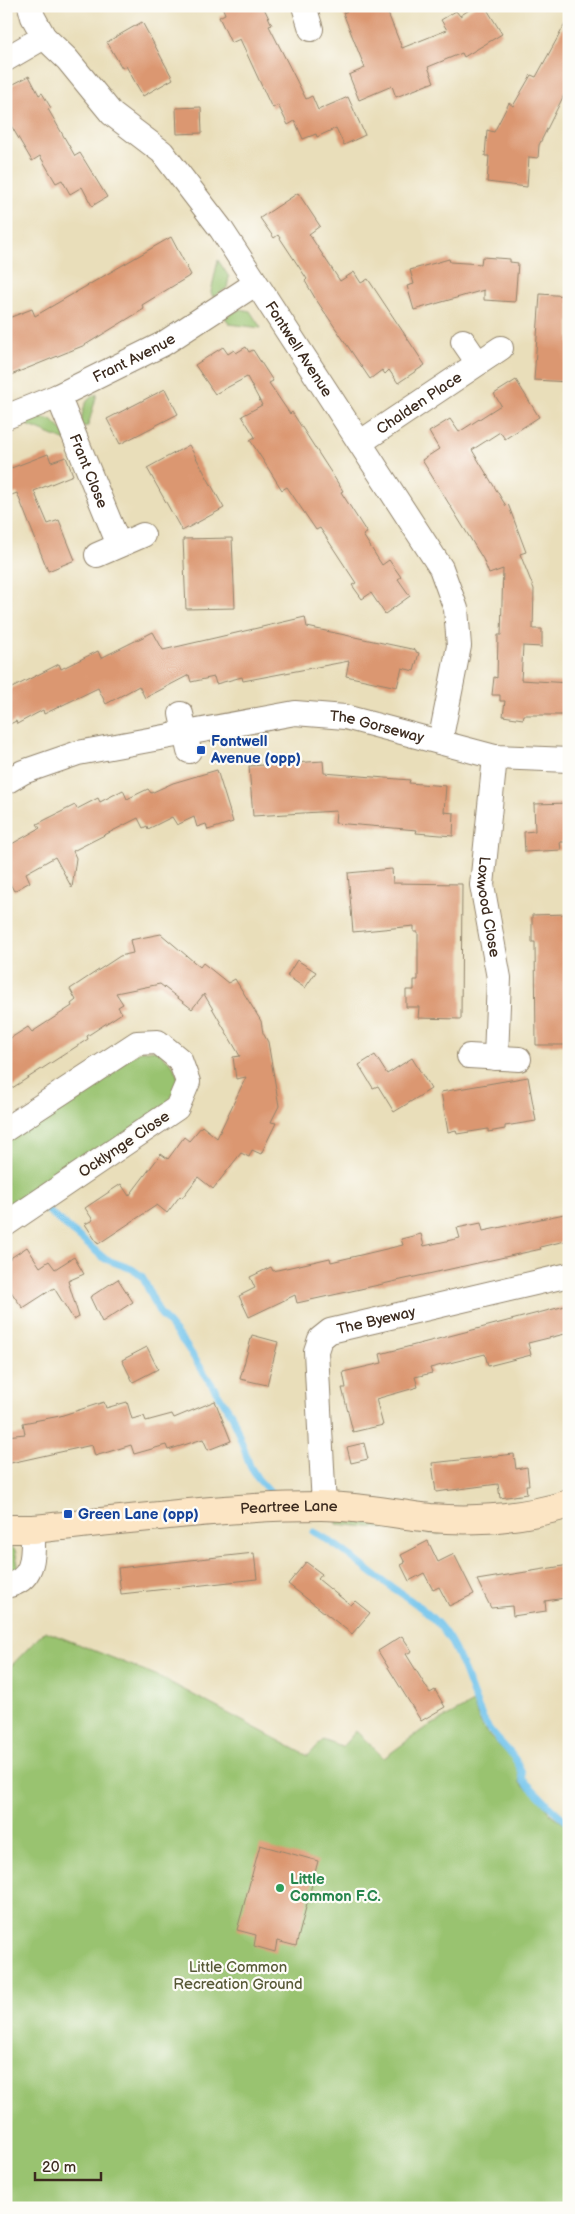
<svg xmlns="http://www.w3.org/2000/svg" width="575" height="2214" viewBox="0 0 575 2214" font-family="'Balsamiq Sans',sans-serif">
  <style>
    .green { fill: #99c36f; stroke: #6a7646 }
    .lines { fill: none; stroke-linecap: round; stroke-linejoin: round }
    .stream { stroke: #6fc3ec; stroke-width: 7 }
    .building { fill: #db9771 }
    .street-casing { stroke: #92846c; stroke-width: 26 }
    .secondary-casing { stroke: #92846c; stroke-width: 30 }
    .street { stroke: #fff; stroke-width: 24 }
    .secondary { stroke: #fce5c4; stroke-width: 28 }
    .transit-dot { fill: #1a4fb4; stroke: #fdfcf7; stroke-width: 2 }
    .leisure-dot { fill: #2e9e5b; stroke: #fdfcf7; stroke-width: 2 }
    .labels { text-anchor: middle; stroke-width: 4.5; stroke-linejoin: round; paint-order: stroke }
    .street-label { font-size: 15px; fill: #3b2a1e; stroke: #fdfcf7 }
    .transit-label { font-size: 15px; font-weight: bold; fill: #164399; stroke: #fdfcf7; text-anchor: start }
    .leisure-label { font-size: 15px; font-weight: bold; fill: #27864d; stroke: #fdfcf7; text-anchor: start }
    .park-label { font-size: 15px; fill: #575836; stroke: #fdfcf7 }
  </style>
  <rect width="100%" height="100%" fill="#fdfcf7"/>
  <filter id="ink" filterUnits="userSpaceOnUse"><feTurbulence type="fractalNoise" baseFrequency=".02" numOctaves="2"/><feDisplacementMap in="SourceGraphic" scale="10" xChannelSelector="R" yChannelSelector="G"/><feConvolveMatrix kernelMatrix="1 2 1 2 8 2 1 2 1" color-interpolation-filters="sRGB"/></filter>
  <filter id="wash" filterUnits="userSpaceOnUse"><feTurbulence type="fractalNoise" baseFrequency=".0096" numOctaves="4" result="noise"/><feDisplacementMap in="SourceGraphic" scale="20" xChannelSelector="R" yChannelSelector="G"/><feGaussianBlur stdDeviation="1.12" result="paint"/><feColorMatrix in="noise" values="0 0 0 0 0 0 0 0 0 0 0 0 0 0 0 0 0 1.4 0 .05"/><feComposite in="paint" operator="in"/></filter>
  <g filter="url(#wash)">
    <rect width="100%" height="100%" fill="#e9deba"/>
    <g class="green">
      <polygon points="218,260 229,277 227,288 213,297 211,292"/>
      <polygon points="240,309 250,311 261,328 229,324 225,317"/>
      <path d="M97,394L88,426L81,427C82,413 83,399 97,394Z"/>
      <polygon points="34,416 52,420 66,434 66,441 25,424"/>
      <polygon points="157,1050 173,1065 180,1082 172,1102 6,1215 6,1139 140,1051"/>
      <polygon points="337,1520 441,1531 440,1534 337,1524"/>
      <polygon points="6,1544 15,1550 19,1569 9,1571"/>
      <path d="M45,1631L158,1676L308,1756L323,1740L342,1747L356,1731L384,1758L422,1730L473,1703C476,1711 479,1722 484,1729C498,1750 519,1754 520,1783L540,1798L550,1814L569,1827V2208H6V1671Z"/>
    </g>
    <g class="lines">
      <g class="stream">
        <polyline points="46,1209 105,1259 132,1269 142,1276 159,1312 185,1344 232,1415 250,1466 258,1479 270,1492"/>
        <path d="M314,1532C336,1543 353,1559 373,1574C399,1593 430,1609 448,1637C465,1664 471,1697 486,1724C498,1744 521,1756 523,1780C539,1794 552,1811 569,1823"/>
      </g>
    </g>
    <g id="blocks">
      <g class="building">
        <polygon points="222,6 263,6 272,25 269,26 306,99 312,96 318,110 348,97 365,135 344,145 336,128 317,137 316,134 303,139 295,121 288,125 278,105 273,108 271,106 240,39 231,43 219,17 225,14"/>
        <polygon points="358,6 385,6 402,48 447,30 441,20 456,11 460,16 475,6 485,6 502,34 464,57 462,53 428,67 434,82 396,97 392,86 359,100 349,75 365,68 343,13"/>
        <polygon points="569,17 569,85 539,145 538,158 529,157 527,187 487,182 489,156 485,156 487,130 494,132 509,103 513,106 531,75 536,77"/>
        <polygon points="142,22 173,79 143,96 126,66 122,68 107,42"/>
        <polygon points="29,76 39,95 42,93 51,108 48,109 75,156 80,153 107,197 92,206 82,187 70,194 62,180 56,183 40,156 32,161 6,117 6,88"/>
        <polygon points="201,107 202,133 177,134 176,108"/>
        <polygon points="298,193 320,226 309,234 340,281 354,272 361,283 368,279 425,365 398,383 389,370 385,374 382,370 370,379 315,298 305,281 307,279 278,235 274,238 260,218"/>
        <polygon points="171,237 191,275 142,305 144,309 85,345 6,377 6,319 32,309 35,316"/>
        <polygon points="482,257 510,259 510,262 518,263 515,302 484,300 484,290 414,310 407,286 414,284 410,270 449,259 450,262 481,264"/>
        <polygon points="540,294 569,296 569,382 534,380"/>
        <polygon points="223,347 228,354 234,350 236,353 246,347 249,352 253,350 273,381 269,383 290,414 292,412 343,491 341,492 367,533 363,535 382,565 389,560 401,577 398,579 410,596 385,614 371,593 362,599 352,585 356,583 320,528 316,530 287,487 282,490 250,440 255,437 242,416 262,405 247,377 215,394 195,365"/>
        <polygon points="516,380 539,417 505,439 500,432 472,450 506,506 508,504 526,552 520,554 534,589 533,629 542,629 542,647 523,646 521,680 569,683 569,715 524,715 523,719 503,716 505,701 500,701 500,695 492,695 494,677 497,678 498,635 501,635 503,569 489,574 483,559 422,460 439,449 429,432 450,419 459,432 501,405 494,394"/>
        <polygon points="165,389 178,414 120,444 107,419"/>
        <polygon points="189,445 224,508 182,531 147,468"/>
        <polygon points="48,454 51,462 66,457 73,475 34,491 48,524 59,520 75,560 48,571 17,493 6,497 6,470"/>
        <polygon points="232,538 235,608 186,609 183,539"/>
        <polygon points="305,617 307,627 416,650 416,652 419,653 414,671 402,668 397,687 346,676 349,661 243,681 242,677 216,684 214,677 191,682 189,675 145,698 139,686 106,704 98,688 44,714 43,710 17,724 16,721 6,726 6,691 59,664 61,669 98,651 101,658 153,632 163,650"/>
        <polygon points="323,761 324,773 410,780 409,783 446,786 444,812 454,813 453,836 416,833 417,830 335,823 336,811 253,816 249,766"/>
        <polygon points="217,770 233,822 208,830 206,824 197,827 194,817 177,825 172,817 148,829 147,826 143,828 138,818 73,851 76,858 72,888 55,857 26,873 30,882 14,891 9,882 6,884 6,837 10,845 40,828 37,824 75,805 77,809 98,798 100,802 123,790 127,799 148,789 151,793 173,783"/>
        <polygon points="569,803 569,842 560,842 561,850 525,852 524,832 535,831 534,804"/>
        <polygon points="392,869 393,883 462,884 461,1019 418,1018 419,1007 406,1007 406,990 414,990 414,980 418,980 418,932 414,932 414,926 353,932 348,873"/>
        <polygon points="569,914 569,1045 536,1045 535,942 532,942 532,915"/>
        <polygon points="161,934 200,967 203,963 228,983 235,979 261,1021 263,1033 268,1042 279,1106 271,1122 276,1123 261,1154 252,1150 249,1157 241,1153 213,1189 198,1177 182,1198 180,1196 167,1213 157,1205 98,1244 85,1224 93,1220 85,1208 121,1184 129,1196 161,1154 168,1159 184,1137 189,1141 202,1126 217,1138 246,1077 236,1079 233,1057 240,1056 204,994 192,1009 160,984 116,993 123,1004 118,1007 122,1013 87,1036 88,1039 6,1092 6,1041 28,1027 32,1032 72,1006 71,1004 76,1000 70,989 120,956 133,953 130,940"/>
        <polygon points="297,960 316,972 305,988 287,976"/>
        <polygon points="375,1055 387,1074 412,1058 431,1089 394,1112 378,1086 373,1088 359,1065"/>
        <polygon points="528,1077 536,1121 505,1126 505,1129 488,1132 488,1129 457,1134 456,1130 448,1132 441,1092"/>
        <polygon points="569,1213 569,1240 540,1247 541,1249 297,1303 295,1295 249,1317 239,1296 255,1288 250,1277 271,1267 273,1271 330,1258 331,1262 403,1245 401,1239 421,1234 424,1246 460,1238 457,1228 481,1223 483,1231"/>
        <polygon points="27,1247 40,1267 49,1261 55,1269 74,1257 84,1274 68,1281 79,1317 74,1320 54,1288 23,1308 16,1299 6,1284 6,1261"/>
        <polygon points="118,1279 133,1302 102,1322 90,1297"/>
        <polygon points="569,1305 569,1333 528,1343 531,1355 488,1366 485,1354 430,1368 432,1373 415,1377 418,1387 376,1399 383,1425 353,1432 342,1388 346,1388 343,1372 382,1363 380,1354"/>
        <polygon points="252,1335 278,1342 267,1385 240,1379"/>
        <polygon points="147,1347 158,1369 133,1382 122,1360"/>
        <polygon points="215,1401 231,1441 208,1450 203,1439 168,1450 166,1445 134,1454 131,1445 95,1456 92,1445 6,1464 6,1436 25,1434 23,1423 60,1416 104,1402 106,1408 127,1402 132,1419 144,1416 146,1421 172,1414 174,1418"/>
        <polygon points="364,1443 368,1459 351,1463 347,1447"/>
        <polygon points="514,1454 516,1469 527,1467 529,1485 526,1485 527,1494 500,1498 498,1484 436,1492 432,1463"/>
        <polygon points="428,1541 438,1562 454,1554 474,1594 449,1606 439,1587 433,1590 424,1573 409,1581 401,1565 405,1563 401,1555"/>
        <polygon points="254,1553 257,1579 121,1594 118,1568"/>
        <polygon points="306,1562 322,1574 318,1579 335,1593 351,1605 355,1601 370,1613 352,1634 288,1584"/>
        <polygon points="569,1565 569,1595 564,1596 565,1598 545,1601 546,1611 513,1616 512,1606 491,1608 477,1580"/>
        <polygon points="402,1636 412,1651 406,1654 430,1693 435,1690 445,1707 421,1721 378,1651"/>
        <polygon points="260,1845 318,1861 296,1946 277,1941 275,1952 254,1946 256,1935 237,1930"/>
      </g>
    </g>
  </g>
  <g filter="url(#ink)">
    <use href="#blocks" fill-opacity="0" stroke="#92846c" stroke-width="1"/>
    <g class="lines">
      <g class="street-casing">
        <g id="street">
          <path id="s1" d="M30,6L33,17L44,37L67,59L112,114L162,152L221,229L441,568L456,609L459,646L440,742"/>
          <polyline points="304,6 311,29"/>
          <polyline points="6,59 44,37"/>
          <polyline points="463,341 478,363"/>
          <path id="s2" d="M58,396L119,545"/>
          <path id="s3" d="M6,417L58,396L163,344L255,284"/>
          <path id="s4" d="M361,442L501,348"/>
          <polyline points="97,555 143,535"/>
          <polyline points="181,714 189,751"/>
          <path id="s5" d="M495,757L482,885L499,978L496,1058"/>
          <path id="s6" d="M6,782L23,772L78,753L295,713L345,717L495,757L569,760"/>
          <polyline points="469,1056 519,1059"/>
          <polyline points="6,1129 137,1043 158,1042 180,1060 188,1082 177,1108 6,1224"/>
          <path id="s7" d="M324,1506L316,1351L320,1339L330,1331L569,1275"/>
          <path d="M6,1586C36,1580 33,1554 33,1529"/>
        </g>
      </g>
      <g class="secondary-casing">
        <g id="secondary">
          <path id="s8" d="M6,1529H33C129,1520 225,1506 321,1506C357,1506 394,1514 430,1518C478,1522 523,1518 569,1504"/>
        </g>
      </g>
      <use href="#street" class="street"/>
      <use href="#secondary" class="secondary"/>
    </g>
  </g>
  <g class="transit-dot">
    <rect x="196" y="745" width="10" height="10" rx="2.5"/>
    <rect x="63" y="1509" width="10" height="10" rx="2.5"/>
  </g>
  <circle class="leisure-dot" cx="280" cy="1888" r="5"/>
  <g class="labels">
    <g class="street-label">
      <text dy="5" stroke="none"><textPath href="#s1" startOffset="440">Fontwell Avenue</textPath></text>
      <text dy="5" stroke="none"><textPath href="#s3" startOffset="141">Frant Avenue</textPath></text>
      <text dy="5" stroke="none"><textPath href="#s4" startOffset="70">Chalden Place</textPath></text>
      <text dy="5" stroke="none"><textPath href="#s2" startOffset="81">Frant Close</textPath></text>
      <text dy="5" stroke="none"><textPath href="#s6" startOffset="382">The Gorseway</textPath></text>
      <text dy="5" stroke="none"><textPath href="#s5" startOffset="151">Loxwood Close</textPath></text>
      <text transform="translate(124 1144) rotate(-34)" y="5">Ocklynge Close</text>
      <text dy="5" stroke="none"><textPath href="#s7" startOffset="228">The Byeway</textPath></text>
      <text dy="5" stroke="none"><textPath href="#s8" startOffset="284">Peartree Lane</textPath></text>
    </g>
    <g class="transit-label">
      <text x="211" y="746">Fontwell<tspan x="211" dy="17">Avenue (opp)</tspan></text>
      <text x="78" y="1519">Green Lane (opp)</text>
    </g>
    <g class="leisure-label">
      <text x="290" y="1884">Little<tspan x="290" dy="17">Common F.C.</tspan></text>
    </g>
    <g class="park-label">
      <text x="238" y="1972">Little Common<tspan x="238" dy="17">Recreation Ground</tspan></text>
    </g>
  </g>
  <rect width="575" height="2214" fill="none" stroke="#fdfcf7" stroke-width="25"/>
  <path d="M35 2172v8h66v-8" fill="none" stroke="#3b2a1e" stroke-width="2.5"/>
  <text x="42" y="2172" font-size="15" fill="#3b2a1e" stroke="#fdfcf7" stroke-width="4" paint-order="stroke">20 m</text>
</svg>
